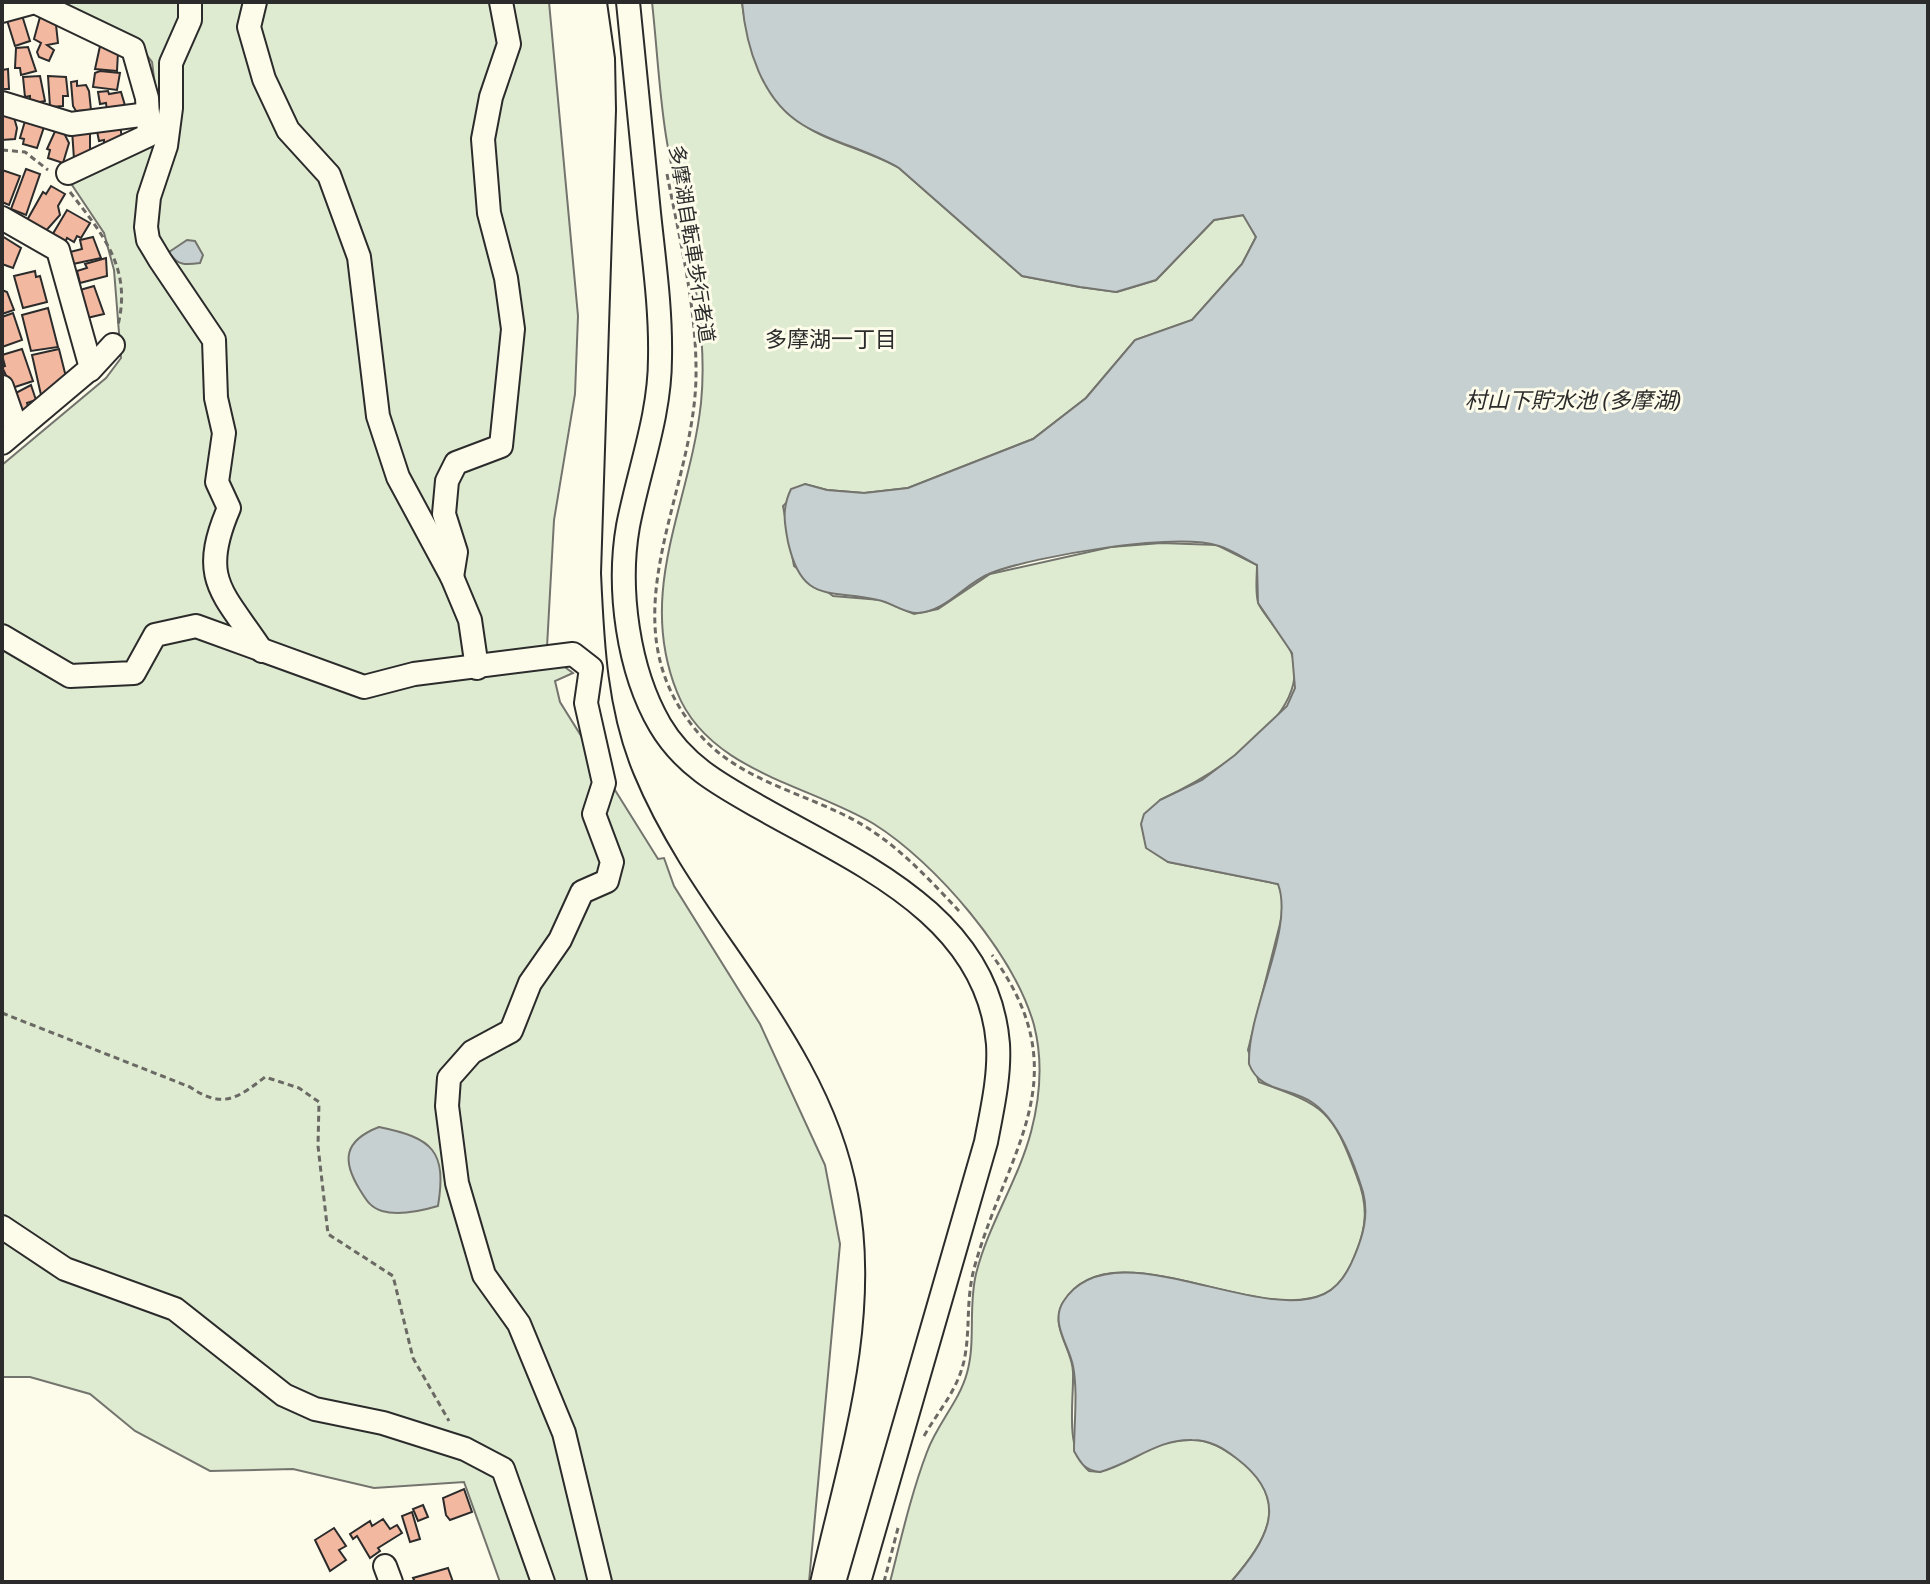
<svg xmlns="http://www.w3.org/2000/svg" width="1930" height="1584" viewBox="0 0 1930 1584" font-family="'Noto Sans','Noto Sans JP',sans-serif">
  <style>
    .green { fill: #deebd1; stroke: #74746e; stroke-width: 2 }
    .water { fill: #c7d0d0; stroke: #74746e; stroke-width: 2 }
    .building { fill: #f2b8a0; stroke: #2b2b2b; stroke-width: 2 }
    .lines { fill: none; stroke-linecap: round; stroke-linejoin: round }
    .minor-casing { stroke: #2b2b2b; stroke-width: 26 }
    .path { stroke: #6a6964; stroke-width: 3; stroke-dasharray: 6 4; stroke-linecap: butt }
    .minor { stroke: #fdfbea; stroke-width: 22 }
    .tram { stroke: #2b2b2b; stroke-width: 2 }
    .labels { text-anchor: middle; stroke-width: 6; stroke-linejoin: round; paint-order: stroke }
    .street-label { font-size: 20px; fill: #2b2b2b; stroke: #fdfbea }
    .neighbourhood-label { font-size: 22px; fill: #2b2b2b; stroke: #fdfbea }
    .water-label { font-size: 22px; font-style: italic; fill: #2b2b2b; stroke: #fdfbea }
  </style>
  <rect width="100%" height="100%" fill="#fdfbea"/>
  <g class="green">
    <polygon points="52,2 549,2 578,316 575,394 554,520 547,647 551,657 573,673 555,681 560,702 658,859 664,858 674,886 760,1024 825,1165 840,1244 809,1582 500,1582 464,1482 374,1488 293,1469 210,1471 135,1431 90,1394 30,1377 2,1377 2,465 106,378 121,358 114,270 104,233 70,182 159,118 152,62 134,39"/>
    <path d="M652,2H742C748,49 764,96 804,125C825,141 872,152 899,168L1022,276L1080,287L1117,292L1156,280L1214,220L1244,215L1256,237L1242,264L1192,320L1135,340L1086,398L1033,439L908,488L864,493L827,490L805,484L783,506L794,566L833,596L881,600L914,614L938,609L990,574L1111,547L1161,543L1217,545L1257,565C1257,576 1255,591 1258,602C1261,613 1285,636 1291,652C1316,716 1207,778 1160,800L1168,862L1278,884L1285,903L1282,916L1248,1050L1259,1082C1325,1106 1332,1109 1357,1177C1368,1204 1367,1227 1356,1253C1350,1268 1342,1284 1328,1292C1263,1330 1108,1223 1063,1303C1049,1326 1073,1350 1073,1372C1074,1403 1064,1449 1089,1471L1100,1472C1129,1458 1159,1439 1192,1440C1210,1440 1223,1448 1237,1458C1292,1500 1268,1539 1231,1582H890C901,1539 911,1494 927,1452C937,1424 959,1402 967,1373C976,1341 968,1307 976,1274C988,1225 1018,1181 1031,1132C1040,1098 1043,1060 1034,1025C1014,954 936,863 874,824C809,785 708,771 677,692C636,590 690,504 701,403C710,313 680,224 666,136C659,92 657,47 652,2Z"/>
  </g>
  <g class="water">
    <path d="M742,2H1928V1582H1231C1268,1539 1292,1500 1236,1458C1223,1448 1210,1440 1192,1440C1157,1439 1133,1463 1100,1472C1085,1470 1081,1464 1074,1451C1074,1424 1078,1392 1073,1366C1069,1345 1050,1323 1063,1302C1111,1226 1257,1325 1324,1294C1339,1287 1348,1272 1354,1257C1363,1236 1369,1215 1363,1192C1354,1163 1339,1121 1313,1103C1291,1087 1260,1093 1249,1064C1247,1010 1295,929 1278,884L1168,862L1146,848L1141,824L1144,814L1160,800L1202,780L1235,755L1287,706L1295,688L1292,653L1258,603L1257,565C1245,559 1232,550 1219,546C1175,532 1035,556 991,573C965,583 947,611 918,613C905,614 891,602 878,600C828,589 802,604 788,542C784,521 782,508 791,489L805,484L827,490L864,493L908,488L1033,439L1086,398L1135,340L1192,320L1242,264L1256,237L1243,215L1214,220L1156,280L1116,292L1080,287L1022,276L899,168C869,150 833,143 803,125C762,101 746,47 742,2Z"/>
    <path d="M187,240L195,241L203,255L200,263C186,265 177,266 169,252Z"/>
    <path d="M379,1127C433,1138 447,1151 438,1206C421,1211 399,1216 382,1211C370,1207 367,1201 360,1190C342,1161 343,1141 379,1127Z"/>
  </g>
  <g class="building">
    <polygon points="21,12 30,41 15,46 6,17"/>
    <polygon points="40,17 56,25 58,43 47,45 54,50 49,61 39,57 37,52 41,43 34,39"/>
    <polygon points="100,46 118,52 117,71 95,69"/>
    <polygon points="28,47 36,71 21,75 20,68 15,68 16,48"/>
    <polygon points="8,69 9,89 2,89 2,70"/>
    <polygon points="100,71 120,73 117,90 93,87 95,73"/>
    <polygon points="40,76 45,101 30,104 30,96 25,97 23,77"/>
    <polygon points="48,76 66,77 68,96 63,96 63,106 50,107"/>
    <polygon points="77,81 77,86 86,85 89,91 91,110 76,111 73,106 71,82"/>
    <polygon points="108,91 109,94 121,92 126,109 107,111 106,103 100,104 98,92"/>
    <polygon points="13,114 17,128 15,139 2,140 2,115"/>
    <polygon points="25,121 45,124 37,148 23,144 24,139 20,138"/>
    <polygon points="120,123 122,140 104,145 104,140 99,141 96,126"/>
    <polygon points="57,127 62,129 69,143 63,163 48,158 50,150 47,149"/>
    <polygon points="72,130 90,130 90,153 80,155 80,158 74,159"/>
    <polygon points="26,169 40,174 26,215 11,209"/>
    <polygon points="2,170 20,176 9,205 2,202"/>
    <polygon points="51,186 65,194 58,206 60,215 44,233 26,222 43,192 46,194"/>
    <polygon points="67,210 90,223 81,238 77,236 74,242 67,238 64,245 51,237"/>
    <polygon points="2,236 21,248 13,268 2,264"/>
    <polygon points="93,237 101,258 73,264 70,252 82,249 80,240"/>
    <polygon points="106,258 107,276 80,283 77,271 87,268 85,264"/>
    <polygon points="35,271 36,277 40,276 47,302 23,308 14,276"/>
    <polygon points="94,286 104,314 87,318 80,290"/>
    <polygon points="2,290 7,292 14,310 2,314"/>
    <polygon points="48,308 58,347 31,351 22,315"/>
    <polygon points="13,313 22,340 2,347 2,317"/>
    <polygon points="22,349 33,381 12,388 2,367 5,366 2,355"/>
    <polygon points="59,349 67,381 54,384 55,391 41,395 32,355"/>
    <polygon points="31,385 36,400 27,403 29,411 19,414 12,395"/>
    <polygon points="464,1489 472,1512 450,1520 446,1515 443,1498"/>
    <polygon points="423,1505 428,1517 418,1521 413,1509"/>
    <polygon points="412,1512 420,1539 410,1542 402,1516"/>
    <polygon points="383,1519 390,1529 397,1525 402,1533 378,1548 380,1551 370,1558 357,1536 353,1539 350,1534 370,1521 372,1526"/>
    <polygon points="334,1528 346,1546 339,1550 346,1560 330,1571 315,1540"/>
    <polygon points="448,1568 453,1582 415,1582 413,1578"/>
  </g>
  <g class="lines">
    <g class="minor-casing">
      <g id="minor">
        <path d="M190,2V20L171,63V108L166,146L149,197L146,227L148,240L160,260L214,340L216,398L224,433L217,482L229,508C198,580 223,592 262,651"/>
        <polyline points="255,2 249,27 264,79 288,130 329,175 359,257 378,416 398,477 452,577 470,620 477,668"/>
        <path d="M628,2C635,72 642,143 649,213C654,261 661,309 660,358C660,416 639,469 628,526C617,589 628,670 660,725C684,766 722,786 761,808C858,863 988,916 998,1044C1000,1076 992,1110 986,1142L859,1582"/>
        <polyline points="2,11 35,2 133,49 147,98 149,135 68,173"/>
        <polyline points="2,103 71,124 148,114"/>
        <polyline points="2,218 58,250 91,368 2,443"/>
        <polyline points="90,370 113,345"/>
        <polyline points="2,387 17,430"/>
        <polyline points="452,577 456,552 444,514 447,481 456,463 501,446 513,329 506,278 489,213 483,139 491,97 509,44 501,2"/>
        <polyline points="2,636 70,676 134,673 155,635 196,626 364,687 414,674 573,654 591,668 586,703 604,783 594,814 612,862 607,881 582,892 560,940 530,983 511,1031 472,1052 449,1078 447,1106 457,1183 484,1275 519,1324 564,1433 600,1582"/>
        <polyline points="2,1227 65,1269 175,1309 284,1395 315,1409 383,1423 465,1449 503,1469 543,1582"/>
        <polyline points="385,1566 391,1582"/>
      </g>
    </g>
    <g class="path">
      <polyline points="2,150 25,152 48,170"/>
      <path d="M667,174C680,241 697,308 696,377C694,499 601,625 701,736C740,780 804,793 854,820C895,842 927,877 959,911"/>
      <path d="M70,192C103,235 132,268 118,325"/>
      <path d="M2,1013L190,1087C222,1109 237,1099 265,1077L299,1088L319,1102L318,1146L328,1234L393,1276L413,1358L449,1421"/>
      <path d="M924,1436C939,1410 957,1391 964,1361C971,1328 965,1301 975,1265C1009,1146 1080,1076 992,955"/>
      <polyline points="884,1582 898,1528"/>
    </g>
    <use href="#minor" class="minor"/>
    <path class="tram" d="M607,2L615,58L616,110L601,573C604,641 607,711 634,775C695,923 829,1032 858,1194C883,1324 838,1456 810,1582"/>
  </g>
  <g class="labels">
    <g class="street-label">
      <text transform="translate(692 244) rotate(81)" y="7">多摩湖自転車歩行者道</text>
    </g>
    <g class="neighbourhood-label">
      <text x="831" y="347">多摩湖一丁目</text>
    </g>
    <g class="water-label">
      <text x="1573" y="408">村山下貯水池 (多摩湖)</text>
    </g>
  </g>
  <rect width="1930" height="1584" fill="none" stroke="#2b2b2b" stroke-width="8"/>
</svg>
